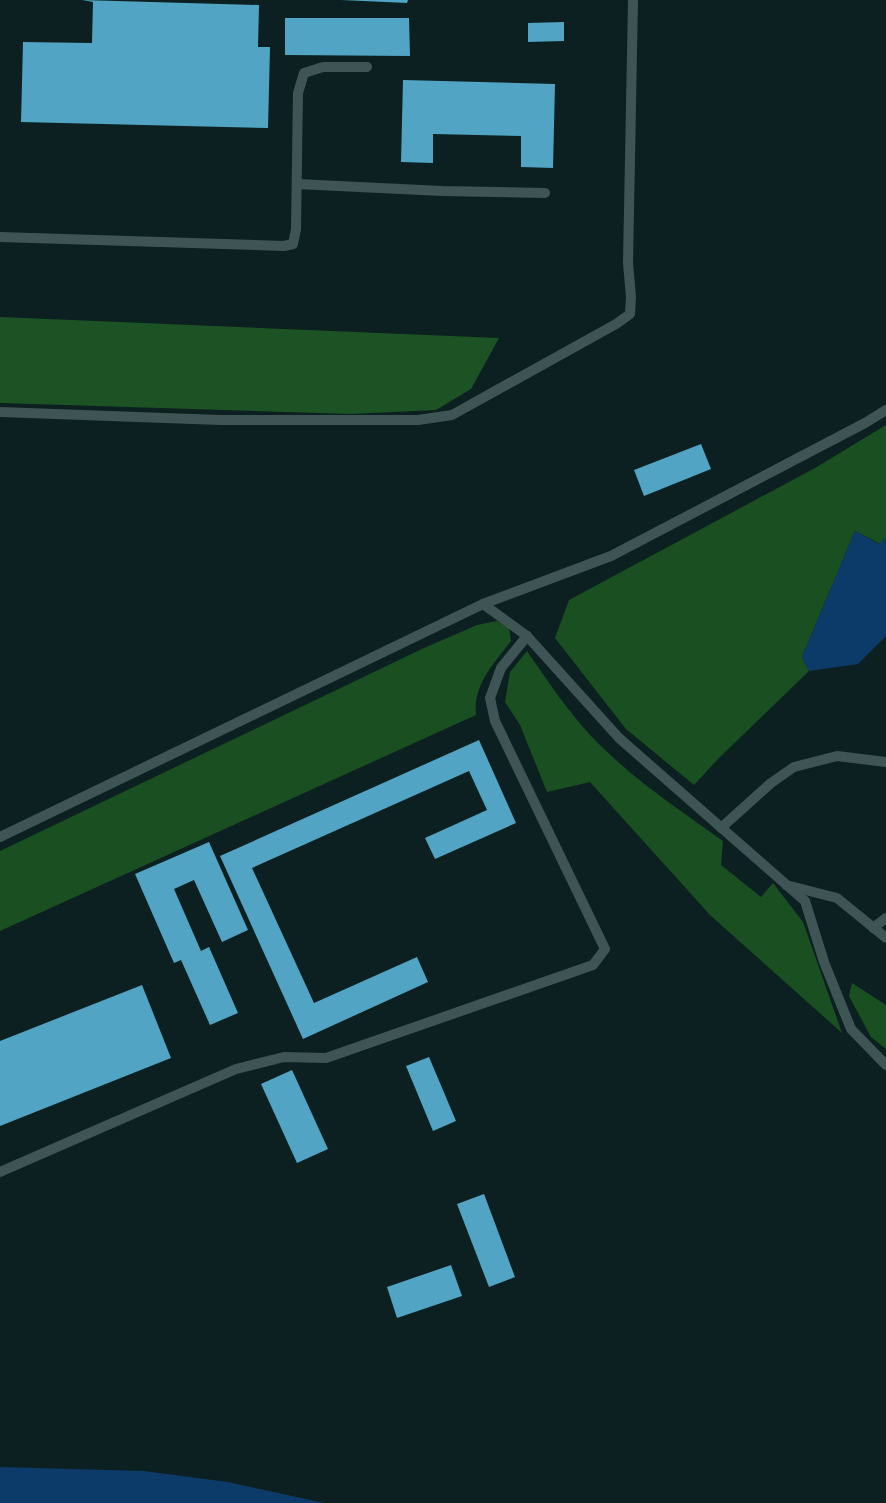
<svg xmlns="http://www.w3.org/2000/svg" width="886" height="1503" viewBox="0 0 886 1503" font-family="'Space Grotesk',sans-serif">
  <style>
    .green { fill: #1a4f22 }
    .forest { fill: #1d5225 }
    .water { fill: #0c3b69 }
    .building { fill: #51a4c3 }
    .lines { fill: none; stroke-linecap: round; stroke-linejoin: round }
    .lane { stroke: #3f5555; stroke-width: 10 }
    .street { stroke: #3f5555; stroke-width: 10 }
  </style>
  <rect width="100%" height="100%" fill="#0c2021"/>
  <g class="green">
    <polygon points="886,425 886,538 880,544 855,531 802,657 809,671 718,759 694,785 626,729 555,638 569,600 815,468"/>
    <path d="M497,621L509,628L511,641C494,664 473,684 476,715L0,931V851L424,648L477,625Z"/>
    <path d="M527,651C547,680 567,710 591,736C630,777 677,808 723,841L721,865L761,897L773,883L803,922L842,1033L710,915L590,782L547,792L520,725L505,702L510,672Z"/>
    <polygon points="852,983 886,1005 886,1049 871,1037 849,996"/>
  </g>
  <polygon class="forest" points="0,317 499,338 471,389 436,410 350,414 0,403"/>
  <g class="water">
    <polygon points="855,531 879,544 886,538 886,636 858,664 809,671 802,657"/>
    <polygon points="0,1467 144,1471 228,1482 324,1503 0,1503"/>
  </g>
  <g class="building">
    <polygon points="82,0 259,5 258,47 270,47 268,128 21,122 23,42 92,43 93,2"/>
    <polygon points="341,0 408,0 407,3"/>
    <polygon points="285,18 409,18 410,56 285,55"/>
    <polygon points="564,22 564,41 528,42 528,23"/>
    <polygon points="403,80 555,84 553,168 521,167 521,136 433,134 433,163 401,162"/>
    <polygon points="701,444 711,469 644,496 634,470"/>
    <polygon points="479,740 516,823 435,859 425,838 487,810 469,771 252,868 314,1003 417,957 428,982 303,1039 220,856"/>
    <polygon points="209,842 248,930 222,942 194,880 174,889 201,951 209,947 238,1013 210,1025 181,960 174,963 135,874"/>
    <polygon points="142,985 171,1058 0,1126 0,1041"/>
    <polygon points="429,1057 456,1121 433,1131 406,1066"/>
    <polygon points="292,1070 328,1149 297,1163 261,1084"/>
    <polygon points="484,1194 515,1277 489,1287 457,1204"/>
    <polygon points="451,1265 462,1296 397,1318 387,1287"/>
  </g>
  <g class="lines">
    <g class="lane">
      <polyline points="297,184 442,191 545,193"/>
      <polyline points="0,237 284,246 293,244 296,229 298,93 304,73 323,67 367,67"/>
      <polyline points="721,828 771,783 794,767 837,756 886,762"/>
      <polyline points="786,885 837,898 886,938"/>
      <polyline points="873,928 886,918"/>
    </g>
    <g class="street">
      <polyline points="0,412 220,420 418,420 452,415 616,324 630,314 631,297 628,263 633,0"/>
      <polyline points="483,604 527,636 619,738 805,901 824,962 851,1029 886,1065"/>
      <polyline points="0,837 483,604 611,556 865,423 886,410"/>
      <polyline points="0,1172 236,1069 284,1057 326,1058 593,965 605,949 495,721 490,698 501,668 527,636"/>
    </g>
  </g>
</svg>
